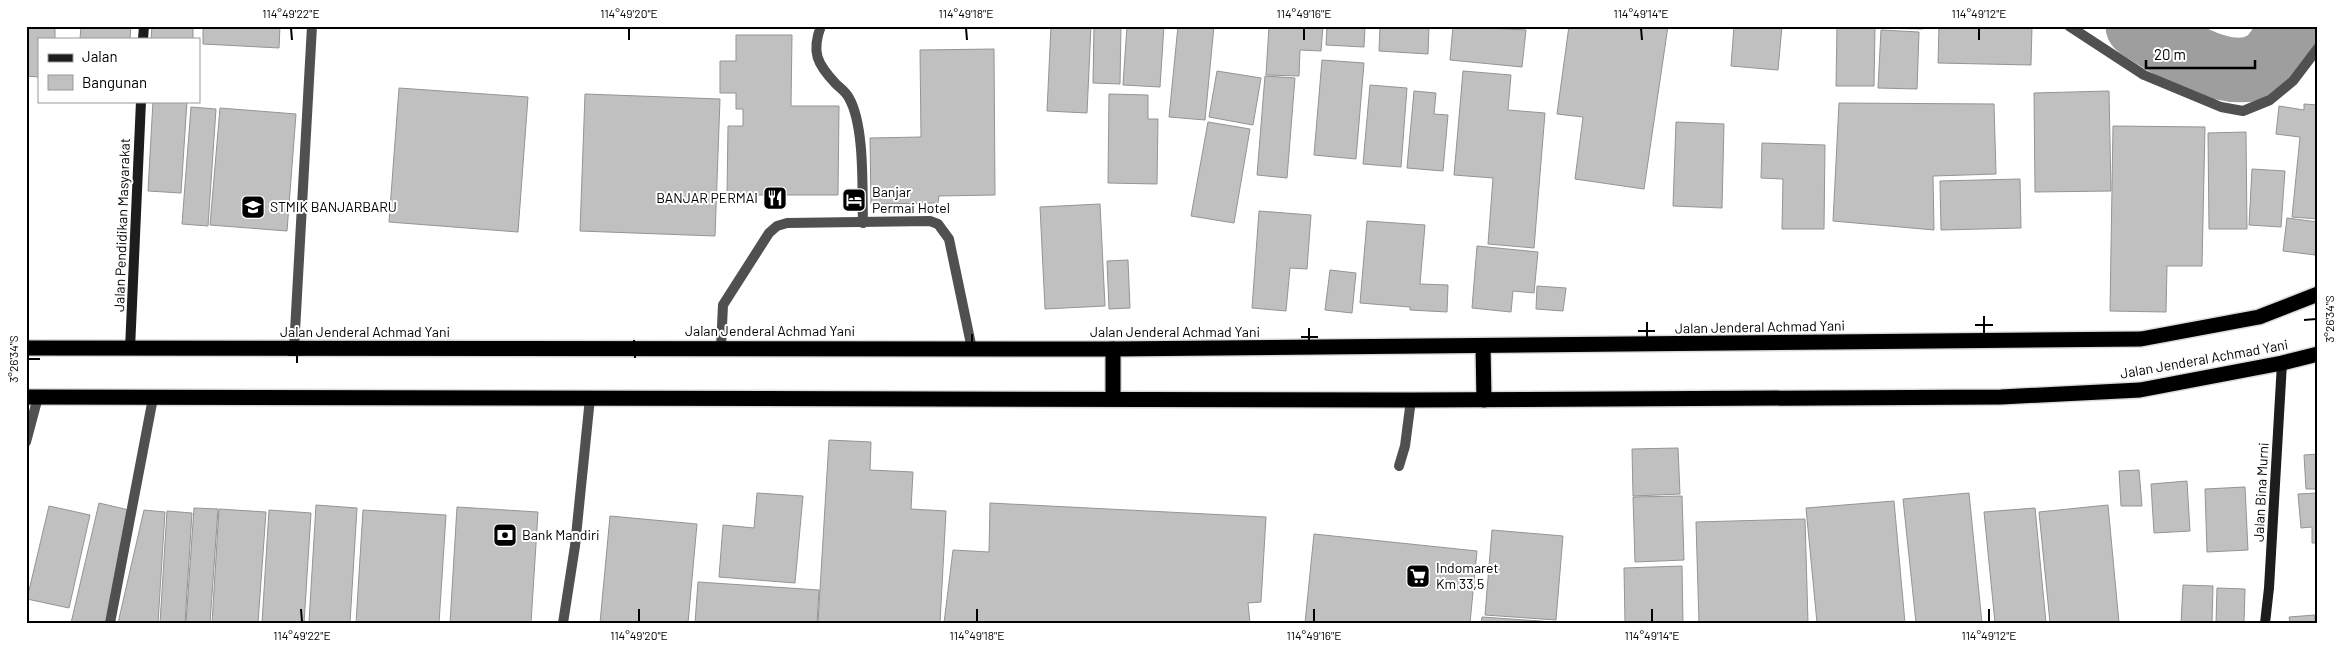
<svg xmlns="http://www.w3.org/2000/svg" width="2344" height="649" viewBox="0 0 2344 649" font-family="Barlow,sans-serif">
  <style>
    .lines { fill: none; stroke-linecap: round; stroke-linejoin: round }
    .river { stroke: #9e9e9e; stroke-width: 65 }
    .building { fill: #c0c0c0; stroke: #949494 }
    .highway-casing { stroke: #dbdbdb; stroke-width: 18 }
    .lane { stroke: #505050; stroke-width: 10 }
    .street { stroke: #505050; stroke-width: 10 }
    .secondary { stroke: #1d1d1d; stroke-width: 10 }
    .highway { stroke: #000; stroke-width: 15 }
    .ticks { fill: none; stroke: #000; stroke-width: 2 }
    .labels { text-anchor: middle; stroke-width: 4; stroke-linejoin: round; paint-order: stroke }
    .poi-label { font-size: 14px; fill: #000; stroke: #fff; text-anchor: start }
    .street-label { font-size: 14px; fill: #000; stroke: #fff }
    .neatline { fill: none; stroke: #000; stroke-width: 2 }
    .ticks-label { font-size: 12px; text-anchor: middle; fill: #000 }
  </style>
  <rect width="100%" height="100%" fill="#fff"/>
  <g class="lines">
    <path class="river" d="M2138,26C2167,45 2229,86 2265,63C2277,55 2285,37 2294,26"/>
  </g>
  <g class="building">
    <polygon points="26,26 55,26 55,39 39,39 39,77 26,76"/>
    <polygon points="81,26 131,26 130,39 80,39"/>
    <polygon points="152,26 193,26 193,39 151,39"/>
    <polygon points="203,26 280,26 279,48 203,44"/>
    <polygon points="1051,26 1091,26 1087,113 1047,111"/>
    <polygon points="1094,26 1121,26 1120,84 1093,83"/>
    <polygon points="1127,26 1164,26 1160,87 1123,85"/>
    <polygon points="1178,26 1214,26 1205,120 1169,117"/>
    <polygon points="1269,26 1323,26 1321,51 1300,50 1299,76 1266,75"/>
    <polygon points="1327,26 1365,26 1364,47 1326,45"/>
    <polygon points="1380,26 1429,26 1428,54 1379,51"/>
    <polygon points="1453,26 1526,30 1522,67 1450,60"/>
    <polygon points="1569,26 1668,26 1644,189 1575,179 1583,117 1557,114"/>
    <polygon points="1734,26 1782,26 1778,70 1731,66"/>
    <polygon points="1837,26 1875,26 1874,86 1836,86"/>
    <polygon points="1878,26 1923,26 1923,29 1878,28"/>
    <polygon points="1939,26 2032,26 2031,65 1938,63"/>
    <polygon points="1881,30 1919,32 1917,89 1878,88"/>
    <polygon points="736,35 792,35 791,106 839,106 838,195 727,195 728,126 743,126 743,109 736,109 736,93 720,93 720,61 736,61"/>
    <polygon points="994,49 995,195 939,196 938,203 871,204 870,138 921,137 920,50"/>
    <polygon points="1322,60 1364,63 1356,159 1314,155"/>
    <polygon points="1217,71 1261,78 1253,125 1209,117"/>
    <polygon points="1463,71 1511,75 1508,110 1545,113 1534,248 1488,244 1493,178 1454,175"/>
    <polygon points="1265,76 1295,78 1287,178 1257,175"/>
    <polygon points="1370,85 1407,88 1401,167 1363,164"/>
    <polygon points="399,88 528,97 518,232 389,222"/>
    <polygon points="1414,91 1436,93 1434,114 1448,115 1443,171 1407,168"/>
    <polygon points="2109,91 2111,191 2035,192 2034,93"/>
    <polygon points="585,94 720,99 715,236 580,231"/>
    <polygon points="1109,94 1148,95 1148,119 1158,119 1157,184 1108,183"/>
    <polygon points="153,101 187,101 181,193 148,191"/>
    <polygon points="1839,103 1994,104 1996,174 1933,176 1934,230 1833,221"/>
    <polygon points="2304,104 2318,105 2318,219 2292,217 2300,137 2276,134 2279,106 2304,110"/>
    <polygon points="191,107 216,109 208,226 182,224"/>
    <polygon points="220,108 296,114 287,231 210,225"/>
    <polygon points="1208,122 1250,129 1234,223 1191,216"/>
    <polygon points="1676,122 1724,124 1722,208 1673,206"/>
    <polygon points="2113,126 2205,127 2202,266 2167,266 2166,312 2110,311"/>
    <polygon points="2246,132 2247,229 2209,229 2208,133"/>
    <polygon points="1762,143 1825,145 1824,229 1782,229 1783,179 1761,178"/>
    <polygon points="2252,169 2285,171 2281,227 2249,225"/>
    <polygon points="2020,179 2021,228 1941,230 1940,181"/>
    <polygon points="1100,204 1105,306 1045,309 1040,207"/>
    <polygon points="1259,211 1311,215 1307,269 1290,268 1286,311 1252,308"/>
    <polygon points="2287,218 2318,222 2315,255 2283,251"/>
    <polygon points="1367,221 1425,225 1420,284 1448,285 1447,312 1410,310 1410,307 1360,303"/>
    <polygon points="1477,246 1538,252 1534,293 1513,291 1511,312 1472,308"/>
    <polygon points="1128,260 1130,308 1109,309 1107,261"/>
    <polygon points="1330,270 1356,273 1352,313 1325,310"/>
    <polygon points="1537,286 1566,288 1563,311 1536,309"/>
    <polygon points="829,440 871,442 870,470 913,472 911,509 946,511 940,623 818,623"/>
    <polygon points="1678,448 1680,494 1633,496 1632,449"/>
    <polygon points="2318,454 2318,489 2306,489 2304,455"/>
    <polygon points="2139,470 2142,506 2121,506 2119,471"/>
    <polygon points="2187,481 2190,531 2154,533 2151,484"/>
    <polygon points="2245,487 2248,550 2207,552 2205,489"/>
    <polygon points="757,493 803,496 795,583 719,577 723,525 754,528"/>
    <polygon points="1969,493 1982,623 1916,623 1903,499"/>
    <polygon points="2318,493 2318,543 2312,543 2312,527 2301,528 2298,494"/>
    <polygon points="1682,496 1684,560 1635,562 1633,497"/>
    <polygon points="1894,501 1905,623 1817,623 1806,508"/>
    <polygon points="99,503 129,510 107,623 71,623"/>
    <polygon points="990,503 1266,517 1261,602 1248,603 1250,623 944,623 953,550 989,552"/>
    <polygon points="316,505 357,508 350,623 309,622"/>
    <polygon points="2108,505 2119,623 2050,623 2039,512"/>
    <polygon points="49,506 90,515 69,608 27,599"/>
    <polygon points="457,507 538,512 531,623 450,623"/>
    <polygon points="194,508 218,509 210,623 186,623"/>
    <polygon points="2035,508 2046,623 1995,623 1984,512"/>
    <polygon points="219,509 266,512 258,623 212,623"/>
    <polygon points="144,510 165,512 158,623 118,623"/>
    <polygon points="269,510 311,513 304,623 262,623"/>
    <polygon points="363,510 446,515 439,623 356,623"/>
    <polygon points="167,511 192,513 185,623 160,623"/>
    <polygon points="610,516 697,524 688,623 600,623"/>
    <polygon points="1805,519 1808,623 1699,623 1696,522"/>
    <polygon points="1492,530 1563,536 1556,620 1485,615"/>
    <polygon points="1314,534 1477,551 1470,623 1305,623"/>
    <polygon points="1682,566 1683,623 1625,623 1624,568"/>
    <polygon points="698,582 819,590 817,623 695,623"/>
    <polygon points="2183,585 2213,586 2212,623 2181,623"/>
    <polygon points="2217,588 2245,589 2244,623 2216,623"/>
    <polygon points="2315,615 2315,623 2290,623 2289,617"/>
    <polygon points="1482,617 1554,622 1481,623"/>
  </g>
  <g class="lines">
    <g class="highway-casing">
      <g id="highway">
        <polyline points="1483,346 1484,400"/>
        <polyline points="26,348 1113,349 2141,339 2259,317 2318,294"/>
        <polyline points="26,397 1411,400 2001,397 2140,390 2282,363 2318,354"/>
        <polyline points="1113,399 1113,349"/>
      </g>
    </g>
    <g class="lane">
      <path d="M821,26C811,52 817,64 836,84C840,88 846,92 849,98C865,126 862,189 863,223"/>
      <polyline points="721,347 723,305 769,233 777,226 787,223 930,221 938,224 949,239 972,349"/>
      <polyline points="294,349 312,26"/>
      <polyline points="1399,466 1405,446 1411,400"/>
    </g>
    <g class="street">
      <polyline points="2069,26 2144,75 2221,107 2243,111 2270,100 2293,81 2318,48"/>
      <polyline points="26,442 38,397"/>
      <polyline points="110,623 153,398"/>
      <polyline points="563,623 575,546 590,398"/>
    </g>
    <g class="secondary">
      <polyline points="143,39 144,26"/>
      <polyline points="130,349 141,101"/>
      <polyline points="2265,623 2269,588 2282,363"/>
    </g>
    <use href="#highway" class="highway"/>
  </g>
  <path class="ticks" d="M291,28L292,40M629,28V40M966,28L967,40M1304,28V40M1641,28L1642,40M1979,28V40M1984,316V334M2304,320L2316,319M1647,322V340M1975,325H1993M1309,328V346M1638,331H1655M972,334V352M1301,337H1318M634,340L635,358M963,343H981M297,346V363M626,349H643M288,355L306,354M28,359H40M301,609L302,622M639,609V622M977,609V622M1314,609V622M1652,609V622M1989,609V622"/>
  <defs>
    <g id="restaurant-square" transform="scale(1.25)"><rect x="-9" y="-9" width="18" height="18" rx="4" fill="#000" stroke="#fff"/><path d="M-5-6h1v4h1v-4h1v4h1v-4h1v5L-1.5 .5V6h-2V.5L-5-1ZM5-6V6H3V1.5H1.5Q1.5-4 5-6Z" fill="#fff"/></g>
    <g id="hotel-square" transform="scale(1.25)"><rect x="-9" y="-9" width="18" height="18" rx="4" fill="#000" stroke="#fff"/><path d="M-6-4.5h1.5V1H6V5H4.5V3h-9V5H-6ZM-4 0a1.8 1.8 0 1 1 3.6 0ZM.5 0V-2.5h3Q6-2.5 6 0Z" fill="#fff"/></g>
    <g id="university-square" transform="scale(1.25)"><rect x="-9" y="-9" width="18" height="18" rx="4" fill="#000" stroke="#fff"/><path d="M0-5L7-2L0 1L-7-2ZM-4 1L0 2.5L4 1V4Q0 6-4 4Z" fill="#fff"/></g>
    <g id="bank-square" transform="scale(1.25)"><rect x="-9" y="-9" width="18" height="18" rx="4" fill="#000" stroke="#fff"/><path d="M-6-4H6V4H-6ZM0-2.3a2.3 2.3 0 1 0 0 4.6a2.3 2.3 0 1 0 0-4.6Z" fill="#fff"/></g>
    <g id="supermarket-square" transform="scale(1.25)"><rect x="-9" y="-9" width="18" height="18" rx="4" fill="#000" stroke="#fff"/><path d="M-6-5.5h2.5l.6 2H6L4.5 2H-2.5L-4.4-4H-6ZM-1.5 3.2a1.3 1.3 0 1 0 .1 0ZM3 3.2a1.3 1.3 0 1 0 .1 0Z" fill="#fff"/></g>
  </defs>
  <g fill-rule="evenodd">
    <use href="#restaurant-square" x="775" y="198"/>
    <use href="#hotel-square" x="854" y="200"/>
    <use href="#university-square" x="253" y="207"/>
    <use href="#bank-square" x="505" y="535"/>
    <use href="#supermarket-square" x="1418" y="576"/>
  </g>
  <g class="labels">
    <g class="poi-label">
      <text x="872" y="197">Banjar<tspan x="872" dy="16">Permai Hotel</tspan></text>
      <text x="758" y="203" text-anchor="end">BANJAR PERMAI</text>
      <text x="270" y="212">STMIK BANJARBARU</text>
      <text x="522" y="540">Bank Mandiri</text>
      <text x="1436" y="573">Indomaret<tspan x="1436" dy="16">Km 33,5</tspan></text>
    </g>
    <g class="street-label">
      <text transform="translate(122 225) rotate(-88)" y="5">Jalan Pendidikan Masyarakat</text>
      <text transform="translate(1760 327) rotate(-1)" y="5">Jalan Jenderal Achmad Yani</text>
      <text x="770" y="336">Jalan Jenderal Achmad Yani</text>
      <text x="365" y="337">Jalan Jenderal Achmad Yani</text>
      <text x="1175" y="337">Jalan Jenderal Achmad Yani</text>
      <text transform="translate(2204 359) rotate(-10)" y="5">Jalan Jenderal Achmad Yani</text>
      <text transform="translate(2261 492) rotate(-87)" y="5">Jalan Bina Murni</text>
    </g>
  </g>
  <rect width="2344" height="649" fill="none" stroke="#ffffff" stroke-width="55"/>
  <rect x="38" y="38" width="162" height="65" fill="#ffffff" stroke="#999999"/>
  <rect x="48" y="54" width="25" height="8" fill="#1d1d1d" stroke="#999999"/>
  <text x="82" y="62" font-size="15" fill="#000000">Jalan</text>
  <rect x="48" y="75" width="25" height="15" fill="#c0c0c0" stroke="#999999"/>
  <text x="82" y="88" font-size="15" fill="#000000">Bangunan</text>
  <path d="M2146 60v8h109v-8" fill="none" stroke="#000000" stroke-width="2.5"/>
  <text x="2154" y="60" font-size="15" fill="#000000" stroke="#ffffff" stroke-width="4" paint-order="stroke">20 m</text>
  <rect x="28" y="28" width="2288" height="594" class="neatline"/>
  <g class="ticks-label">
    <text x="291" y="18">114°49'22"E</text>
    <text x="629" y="18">114°49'20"E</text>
    <text x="966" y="18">114°49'18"E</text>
    <text x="1304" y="18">114°49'16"E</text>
    <text x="1641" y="18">114°49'14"E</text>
    <text x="1979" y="18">114°49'12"E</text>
    <text transform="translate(2330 319) rotate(-90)" y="4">3°26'34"S</text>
    <text transform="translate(14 359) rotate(-90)" y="4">3°26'34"S</text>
    <text x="302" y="640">114°49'22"E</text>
    <text x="639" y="640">114°49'20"E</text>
    <text x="977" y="640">114°49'18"E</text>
    <text x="1314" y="640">114°49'16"E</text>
    <text x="1652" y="640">114°49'14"E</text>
    <text x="1989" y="640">114°49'12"E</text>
  </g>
</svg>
